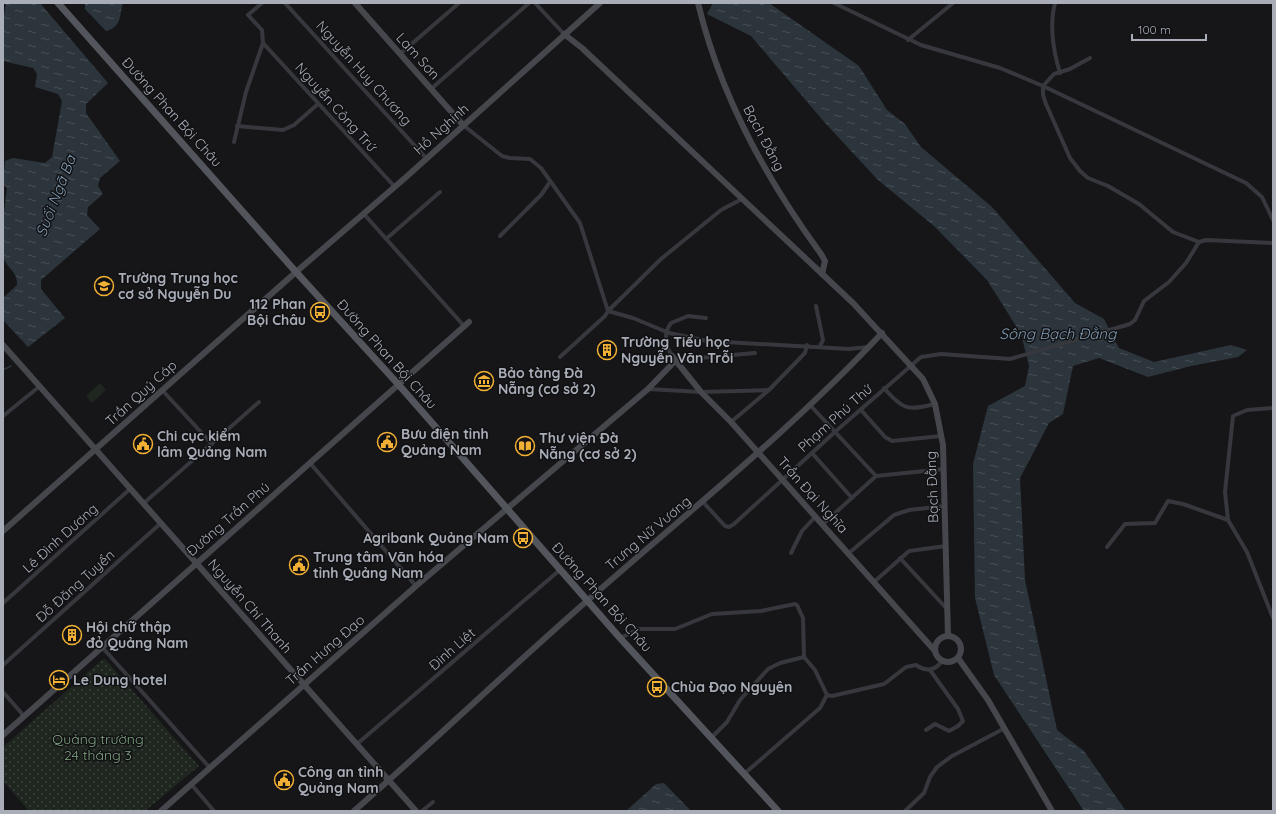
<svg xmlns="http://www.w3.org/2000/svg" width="1276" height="814" viewBox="0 0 1276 814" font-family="Quicksand,sans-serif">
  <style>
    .grass { fill: url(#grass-dots) }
    .garden { fill: #1e261f }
    .water { fill: url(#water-ripples) }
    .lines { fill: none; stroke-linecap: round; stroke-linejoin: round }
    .stream { stroke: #2c353c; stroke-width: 1.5 }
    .street { stroke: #37383d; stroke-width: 4 }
    .secondary { stroke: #45474d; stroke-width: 6 }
    .primary { stroke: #53555c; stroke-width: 7 }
    .labels { text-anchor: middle; stroke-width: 3; stroke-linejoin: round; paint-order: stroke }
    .street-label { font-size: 14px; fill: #a8adb8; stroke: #111113 }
    .poi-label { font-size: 14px; font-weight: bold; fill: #a8adb8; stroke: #111113; text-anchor: start }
    .park-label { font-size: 14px; fill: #7fa381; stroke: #111113 }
    .water-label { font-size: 15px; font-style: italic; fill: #7f9bb3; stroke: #111113 }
  </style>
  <defs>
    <pattern id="grass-dots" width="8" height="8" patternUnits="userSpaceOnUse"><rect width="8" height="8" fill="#1e261f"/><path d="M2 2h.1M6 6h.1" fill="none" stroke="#3c433d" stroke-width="1.8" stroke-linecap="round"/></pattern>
    <pattern id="water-ripples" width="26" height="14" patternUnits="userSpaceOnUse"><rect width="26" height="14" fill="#2c353c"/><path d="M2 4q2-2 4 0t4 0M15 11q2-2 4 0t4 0" fill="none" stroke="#485056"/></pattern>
  </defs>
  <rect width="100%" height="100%" fill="#161618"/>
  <polygon class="grass" points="103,659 105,659 199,766 145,811 29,811 3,781 3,747"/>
  <polygon class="garden" points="100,383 106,390 92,403 86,396"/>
  <g class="water">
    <path d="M6,3H40L108,83L86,104V113L120,161L100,178L98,186L103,194L88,207L87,215L100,229L41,280V289L65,318L28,347L3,320V298L17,285C18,272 7,268 3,257C0,246 5,201 7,188L3,184L5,161L13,158L45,163L52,157L62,101L58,94L35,87L37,74L33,68L3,61V21Z"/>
    <path d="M85,3H123C119,16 122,27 106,31L85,9Z"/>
    <polygon points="713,3 769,3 859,66 887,110 905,124 921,147 992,207 1075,303 1104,319 1119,348 1154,362 1231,345 1247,350 1238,357 1191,366 1148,377 1099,358 1073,366 1063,414 1049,423 1020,478 1025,580 1057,730 1084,751 1126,811 1084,811 994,675 975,598 973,464 988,406 1025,386 1029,366 1021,334 987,280 934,226 878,180 826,124 751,36 707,14"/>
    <polygon points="664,783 691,811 626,811 656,784"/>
  </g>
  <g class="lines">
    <polyline class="stream" points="3,370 11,366"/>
    <g class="street">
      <polyline points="285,3 426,158"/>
      <polyline points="535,3 564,34"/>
      <polyline points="834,3 921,45 1000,68 1043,86 1246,183 1262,197 1273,220"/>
      <path d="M1055,3C1049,26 1053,50 1060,73"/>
      <polyline points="908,40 953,3"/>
      <polyline points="263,43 394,186"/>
      <polyline points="400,54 459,3"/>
      <polyline points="1090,58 1070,69 1054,74 1043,86 1043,95 1046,104 1070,158 1080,171 1088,178 1108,186 1139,204 1173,232 1199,242"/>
      <polyline points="431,89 529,3"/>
      <polyline points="463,125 502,156 510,158 530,159 541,168 580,223 608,311 661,259 721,210 742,199"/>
      <polyline points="237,126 283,130 294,125 318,104"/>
      <polyline points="234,142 246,92 263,43 262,30 248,15 262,3"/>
      <polyline points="363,213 464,326"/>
      <polyline points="500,236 541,195 550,182"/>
      <polyline points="386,239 440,192"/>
      <polyline points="816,306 823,340 820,346"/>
      <path d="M672,356C665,345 663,334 671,323L688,316L706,318"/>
      <polyline points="560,357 605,316 608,311 633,318 669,333 707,341 849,349 868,347"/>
      <polyline points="676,360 755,353"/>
      <path d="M884,388C903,410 908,411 935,404"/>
      <polyline points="648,389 701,392 769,390"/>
      <polyline points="162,390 212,444"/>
      <polyline points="810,405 876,476"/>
      <polyline points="1273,408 1247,410 1233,416 1225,492 1228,520 1247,552 1273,618"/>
      <polyline points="861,410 885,437 892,441 941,436"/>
      <polyline points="3,416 40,386"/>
      <polyline points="731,422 769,390 805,353 807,345"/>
      <polyline points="812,453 852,498"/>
      <polyline points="310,463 416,586"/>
      <polyline points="703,502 725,526 729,527 734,524 836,431 921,357 941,354 1010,359 1130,324 1135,320 1144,301 1169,282 1186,263 1199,242 1206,240 1273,243"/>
      <polyline points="144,503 259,402"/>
      <polyline points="823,524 876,476 944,469"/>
      <polyline points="1107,547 1125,524 1155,523 1168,501 1183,504 1228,520"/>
      <polyline points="791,553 802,531 816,516"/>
      <polyline points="849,553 894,515 909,510 945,506"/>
      <polyline points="900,558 947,609"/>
      <polyline points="874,582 909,551 946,546"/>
      <polyline points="3,603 131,488"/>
      <path d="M620,638L639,629H675L712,614L761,611L795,604L797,605L803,618L804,657L815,670L827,695L832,696L884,684L906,667L916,665C926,672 935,671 942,661"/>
      <polyline points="102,647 210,768"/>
      <polyline points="3,665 161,523"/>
      <polyline points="3,692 24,716"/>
      <polyline points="926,730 935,724 949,731 958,726 963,721 958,709 930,670"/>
      <polyline points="711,738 727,722 740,700 768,669 780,663 804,657"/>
      <polyline points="357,744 561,569"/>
      <polyline points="744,774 820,708 827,695"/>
      <polyline points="191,784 214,811"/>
      <polyline points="422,811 433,802"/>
      <polyline points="905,811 924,793 930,777 937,767 952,756 1005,728"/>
    </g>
    <g class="secondary">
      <polyline points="355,3 463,125"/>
      <path d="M698,3C720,95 766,179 821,254L825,261L822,274"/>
      <polyline points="564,34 582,48 853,303 923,379 935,404 943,445 948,636"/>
      <polyline points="3,345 416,811"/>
      <polyline points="672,356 701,392 731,422 935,651"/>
      <polyline points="3,531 296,272 405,178 600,3"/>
      <circle cx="948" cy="649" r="13"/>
      <polyline points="958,658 988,700 1052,811"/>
      <polyline points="3,735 469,322"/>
      <polyline points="161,811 416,586 648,389 676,360"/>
      <path d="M354,811C433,742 509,669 588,600C687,513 791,430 882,333"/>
    </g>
    <polyline class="primary" points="58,3 296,272 398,384 620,638 778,811"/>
  </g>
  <defs>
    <g id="school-ring" transform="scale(1)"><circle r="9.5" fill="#111113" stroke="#f2b134" stroke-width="1.5"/><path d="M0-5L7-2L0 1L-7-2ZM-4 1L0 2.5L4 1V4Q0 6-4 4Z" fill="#f2b134"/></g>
    <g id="bus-ring" transform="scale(1)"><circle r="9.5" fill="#111113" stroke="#f2b134" stroke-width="1.5"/><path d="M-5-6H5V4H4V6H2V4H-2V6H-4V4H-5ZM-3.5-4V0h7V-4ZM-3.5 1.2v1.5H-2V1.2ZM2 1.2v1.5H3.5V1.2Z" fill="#f2b134"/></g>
    <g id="building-ring" transform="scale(1)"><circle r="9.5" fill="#111113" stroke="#f2b134" stroke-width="1.5"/><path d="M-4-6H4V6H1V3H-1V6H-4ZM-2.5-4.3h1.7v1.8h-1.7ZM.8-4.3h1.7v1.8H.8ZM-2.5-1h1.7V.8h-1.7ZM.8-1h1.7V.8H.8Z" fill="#f2b134"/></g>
    <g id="museum-ring" transform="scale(1)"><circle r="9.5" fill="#111113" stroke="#f2b134" stroke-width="1.5"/><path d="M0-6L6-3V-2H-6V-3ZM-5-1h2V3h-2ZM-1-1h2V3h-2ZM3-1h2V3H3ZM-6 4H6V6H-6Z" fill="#f2b134"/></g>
    <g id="civic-ring" transform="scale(1)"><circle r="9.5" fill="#111113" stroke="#f2b134" stroke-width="1.5"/><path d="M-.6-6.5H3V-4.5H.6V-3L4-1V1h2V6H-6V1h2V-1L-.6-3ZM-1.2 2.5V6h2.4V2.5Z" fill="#f2b134"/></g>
    <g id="library-ring" transform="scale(1)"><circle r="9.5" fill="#111113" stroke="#f2b134" stroke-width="1.5"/><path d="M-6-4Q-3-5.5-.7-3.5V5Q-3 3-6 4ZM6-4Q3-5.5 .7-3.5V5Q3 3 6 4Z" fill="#f2b134"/></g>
    <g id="hotel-ring" transform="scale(1)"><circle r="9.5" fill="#111113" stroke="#f2b134" stroke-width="1.5"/><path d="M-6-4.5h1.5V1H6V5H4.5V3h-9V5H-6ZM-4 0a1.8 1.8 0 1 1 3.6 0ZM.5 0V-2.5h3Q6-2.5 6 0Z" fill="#f2b134"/></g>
  </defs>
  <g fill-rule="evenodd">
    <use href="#school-ring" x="104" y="286"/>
    <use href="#bus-ring" x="320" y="312"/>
    <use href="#building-ring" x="607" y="350"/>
    <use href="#museum-ring" x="484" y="381"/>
    <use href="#civic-ring" x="387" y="442"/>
    <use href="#civic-ring" x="143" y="444"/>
    <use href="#library-ring" x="525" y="446"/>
    <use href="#bus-ring" x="523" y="538"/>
    <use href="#civic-ring" x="299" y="565"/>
    <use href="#building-ring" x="72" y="635"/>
    <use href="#hotel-ring" x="59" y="680"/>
    <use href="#bus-ring" x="657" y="687"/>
    <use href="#civic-ring" x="284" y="780"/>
  </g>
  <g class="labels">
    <g class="street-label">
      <text transform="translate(418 56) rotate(48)" y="5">Lam Sơn</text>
      <text transform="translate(364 73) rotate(48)" y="5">Nguyễn Huy Chương</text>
      <text transform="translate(336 107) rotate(48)" y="5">Nguyễn Công Trứ</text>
      <text transform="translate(172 112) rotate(48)" y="5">Đường Phan Bội Châu</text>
      <text transform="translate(441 129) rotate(-42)" y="5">Hồ Nghinh</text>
      <text transform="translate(764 138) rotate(62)" y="5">Bạch Đằng</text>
      <text transform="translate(387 354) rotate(48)" y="5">Đường Phan Bội Châu</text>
      <text transform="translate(141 393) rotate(-42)" y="5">Trần Quý Cáp</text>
      <text transform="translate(835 418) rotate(-42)" y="5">Phạm Phú Thứ</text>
      <text transform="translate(932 487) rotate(-92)" y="5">Bạch Đằng</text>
      <text transform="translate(813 495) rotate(48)" y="5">Trần Đại Nghĩa</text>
      <text transform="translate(228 519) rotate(-41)" y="5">Đường Trần Phú</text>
      <text transform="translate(648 533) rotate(-40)" y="5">Trưng Nữ Vương</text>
      <text transform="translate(60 538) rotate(-42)" y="5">Lê Đình Dương</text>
      <text transform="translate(75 586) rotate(-42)" y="5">Đỗ Đăng Tuyển</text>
      <text transform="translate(602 597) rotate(48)" y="5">Đường Phan Bội Châu</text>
      <text transform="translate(250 606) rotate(49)" y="5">Nguyễn Chí Thanh</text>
      <text transform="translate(452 649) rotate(-41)" y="5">Đinh Liệt</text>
      <text transform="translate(325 650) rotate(-41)" y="5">Trần Hưng Đạo</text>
    </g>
    <g class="poi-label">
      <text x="118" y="283">Trường Trung học<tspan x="118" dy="16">cơ sở Nguyễn Du</tspan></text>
      <text x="306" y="309" text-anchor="end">112 Phan<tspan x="306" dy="16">Bội Châu</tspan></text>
      <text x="621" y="347">Trường Tiểu học<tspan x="621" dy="16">Nguyễn Văn Trỗi</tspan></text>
      <text x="498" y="378">Bảo tàng Đà<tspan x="498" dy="16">Nẵng (cơ sở 2)</tspan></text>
      <text x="401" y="439">Bưu điện tỉnh<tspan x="401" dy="16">Quảng Nam</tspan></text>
      <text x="157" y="441">Chi cục kiểm<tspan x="157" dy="16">lâm Quảng Nam</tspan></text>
      <text x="539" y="443">Thư viện Đà<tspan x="539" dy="16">Nẵng (cơ sở 2)</tspan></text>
      <text x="509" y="543" text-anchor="end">Agribank Quảng Nam</text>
      <text x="313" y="562">Trung tâm Văn hóa<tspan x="313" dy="16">tỉnh Quảng Nam</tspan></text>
      <text x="86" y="632">Hội chữ thập<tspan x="86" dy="16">đỏ Quảng Nam</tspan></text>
      <text x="73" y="685">Le Dung hotel</text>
      <text x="671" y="692">Chùa Đạo Nguyên</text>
      <text x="298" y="777">Công an tỉnh<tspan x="298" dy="16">Quảng Nam</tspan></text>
    </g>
    <g class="park-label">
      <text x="98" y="744">Quảng trường<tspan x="98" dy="16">24 tháng 3</tspan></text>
    </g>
    <g class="water-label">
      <text transform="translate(56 196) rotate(-69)" y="5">Suối Ngã Ba</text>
      <text x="1058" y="339">Sông Bạch Đằng</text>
    </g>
  </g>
  <rect width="1276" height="814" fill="none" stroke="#a8adb8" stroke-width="8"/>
  <path d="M1132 34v6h74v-6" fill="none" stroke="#a8adb8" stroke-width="2"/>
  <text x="1138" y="34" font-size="12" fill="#a8adb8" stroke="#111113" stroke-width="3" paint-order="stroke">100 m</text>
</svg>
